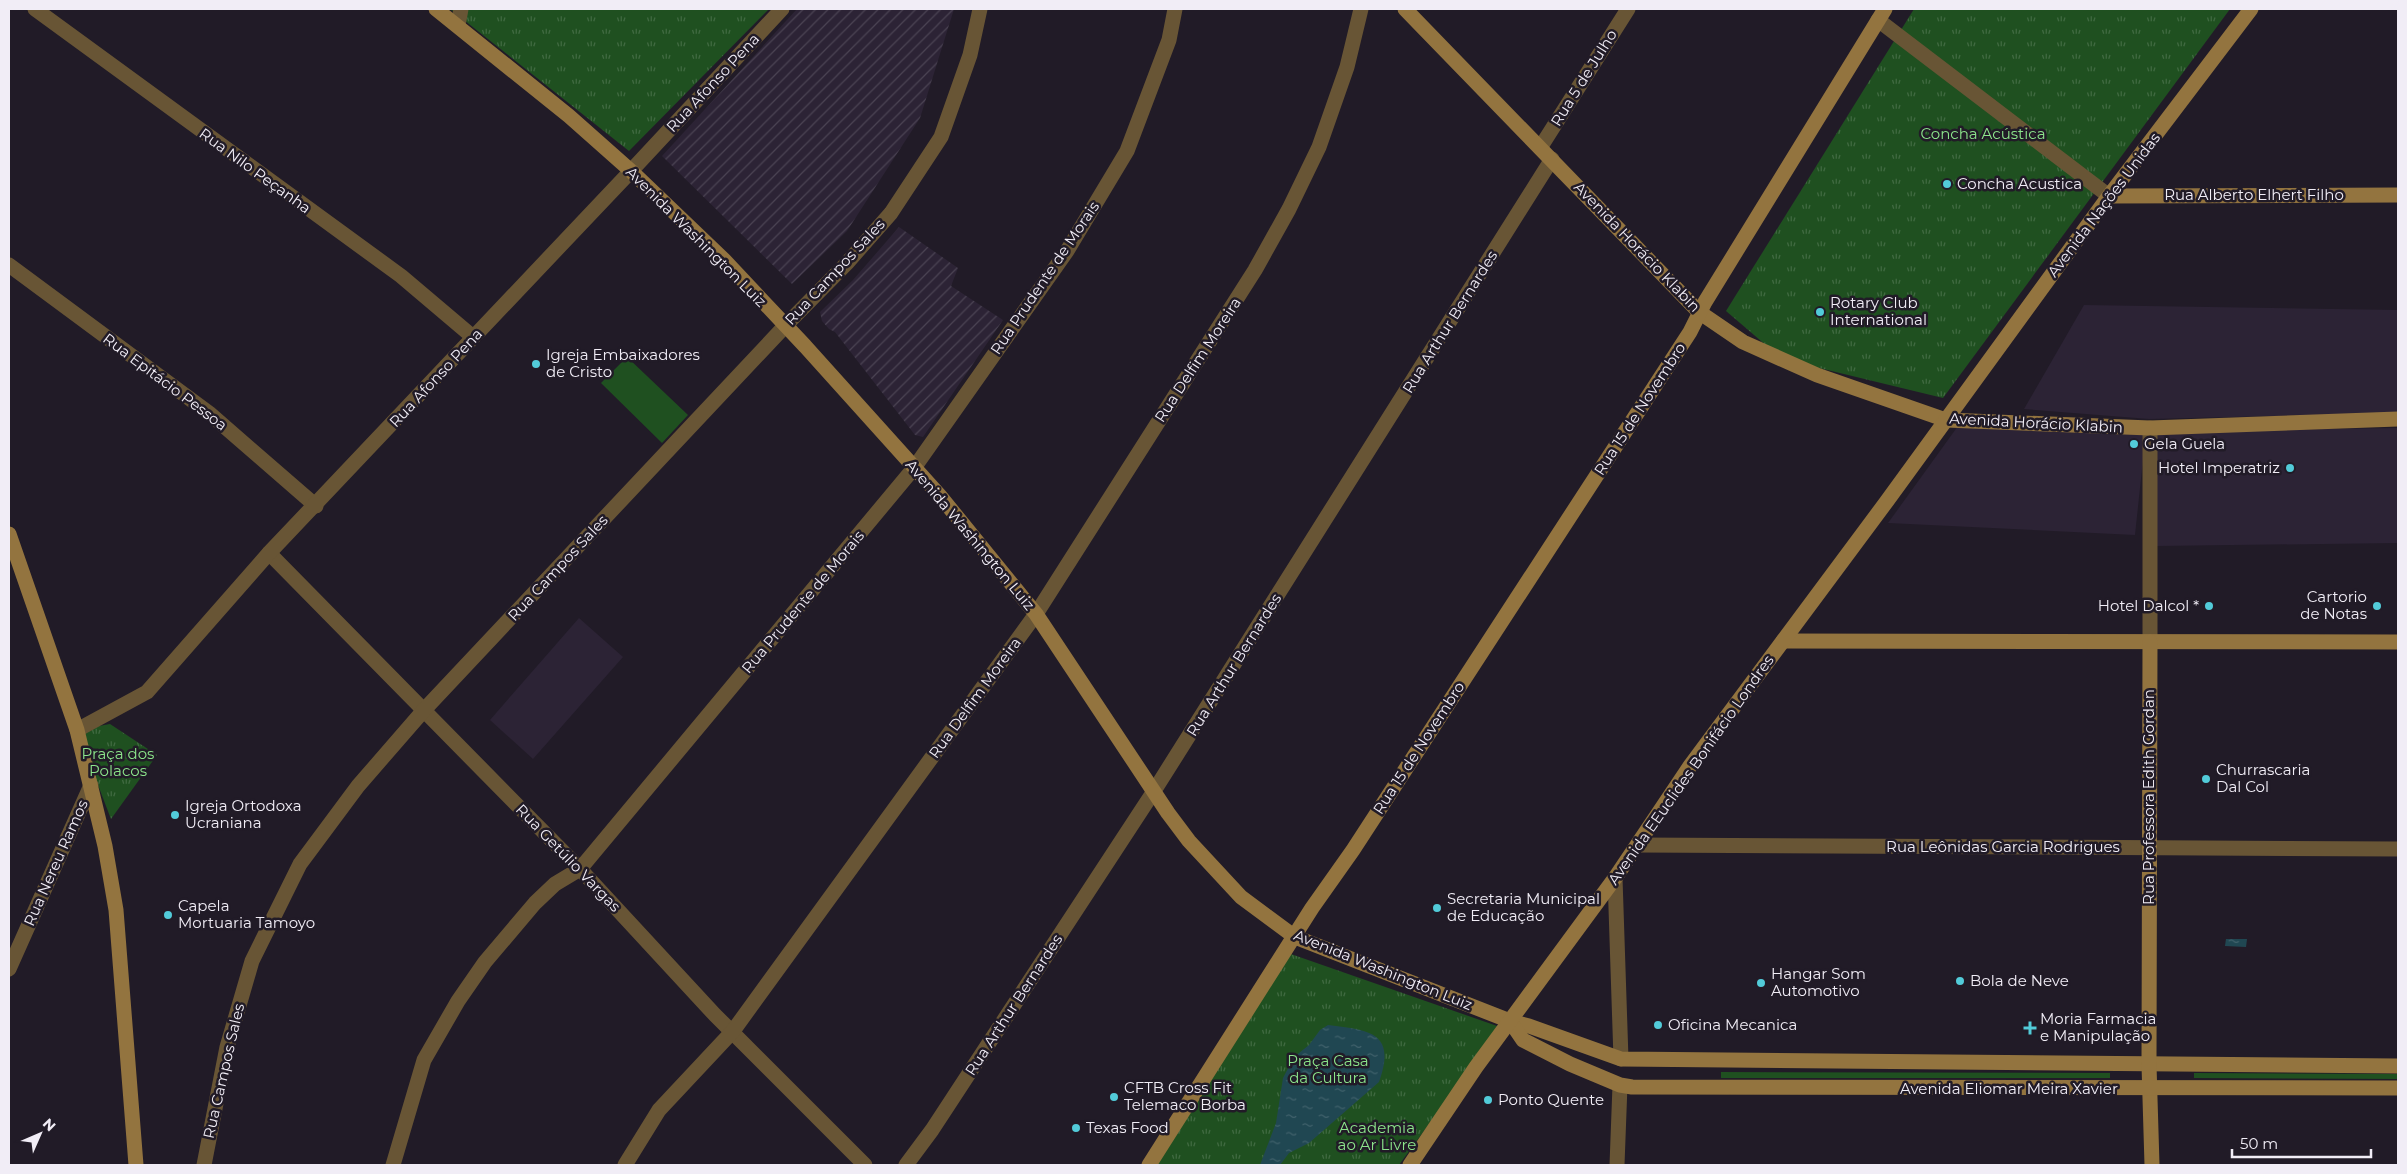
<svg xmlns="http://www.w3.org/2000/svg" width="2407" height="1174" viewBox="0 0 2407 1174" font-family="Montserrat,sans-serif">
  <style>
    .built { fill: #2c2335 }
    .industrial { fill: url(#industrial-furrows) }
    .grass { fill: #1f5020 }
    .park { fill: url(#park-tufts) }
    .water { fill: url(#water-ripples) }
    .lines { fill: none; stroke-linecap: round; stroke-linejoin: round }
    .street { stroke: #685535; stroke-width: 15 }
    .secondary { stroke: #93743f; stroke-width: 15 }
    .poi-dot { fill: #52cbd9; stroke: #211b27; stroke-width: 2 }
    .labels { text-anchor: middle; stroke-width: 5; stroke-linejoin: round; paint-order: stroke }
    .street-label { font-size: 15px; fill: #f1edf6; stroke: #211b27 }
    .park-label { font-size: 15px; fill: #8ce58b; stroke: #211b27 }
    .poi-label { font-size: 15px; fill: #f1edf6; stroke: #211b27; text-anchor: start }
  </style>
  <defs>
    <pattern id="industrial-furrows" width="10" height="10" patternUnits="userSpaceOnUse" patternTransform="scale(1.25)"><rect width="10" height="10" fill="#2c2335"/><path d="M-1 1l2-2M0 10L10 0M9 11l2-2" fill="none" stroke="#4b4353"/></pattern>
    <pattern id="park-tufts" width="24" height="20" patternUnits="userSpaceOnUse" patternTransform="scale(1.25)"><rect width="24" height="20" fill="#1f5020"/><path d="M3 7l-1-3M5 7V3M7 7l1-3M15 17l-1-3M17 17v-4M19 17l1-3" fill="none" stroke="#406a41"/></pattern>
    <pattern id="water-ripples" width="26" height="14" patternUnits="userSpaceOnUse" patternTransform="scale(1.25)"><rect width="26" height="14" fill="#204752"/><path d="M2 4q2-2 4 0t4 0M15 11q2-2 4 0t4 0" fill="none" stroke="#41626c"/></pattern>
  </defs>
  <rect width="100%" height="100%" fill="#211b27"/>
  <g class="built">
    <polygon points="2084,305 2398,310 2398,413 2149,419 2024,409"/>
    <polygon points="1958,426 2146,432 2135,535 1888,523"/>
    <polygon points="2398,428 2398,543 2157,546 2154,431"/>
    <polygon points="579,618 623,657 533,759 490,720"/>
  </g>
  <g class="industrial">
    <polygon points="797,9 954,9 920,118 847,231 792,284 662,156"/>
    <polygon points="899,227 958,268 951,286 1003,320 923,437 915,435 835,332 829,329 822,321 820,312 853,280"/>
  </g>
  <g class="grass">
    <polygon points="627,357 688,415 662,443 601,383"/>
    <polygon points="1721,1072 2110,1073 2110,1078 1721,1078"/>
    <polygon points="2194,1073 2398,1074 2398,1079 2194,1078"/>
  </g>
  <g class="park">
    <polygon points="450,9 769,9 629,151"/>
    <polygon points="1914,9 2230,9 1943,398 1782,359 1726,311"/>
    <polygon points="110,724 157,755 111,819 77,730"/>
    <polygon points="1288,953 1500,1027 1399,1165 1155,1165"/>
  </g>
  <g class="water">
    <polygon points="2226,939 2247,939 2246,947 2225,946"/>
    <path d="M1328,1025C1369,1030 1397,1032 1379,1082L1309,1143L1289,1153L1280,1165H1260L1276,1123L1283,1078L1294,1057L1309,1045L1320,1030Z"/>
  </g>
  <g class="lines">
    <g class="street">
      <polyline points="35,9 401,276 473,337"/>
      <polyline points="1878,20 2109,196"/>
      <polyline points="458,25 461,9"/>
      <polyline points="1540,148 1628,9"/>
      <polyline points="9,265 209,413 316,506"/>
      <polyline points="269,553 580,869 715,1015 865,1165"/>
      <polyline points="2150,642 2150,428"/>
      <polyline points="77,730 147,692 269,553 631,171 782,9"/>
      <polyline points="1638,845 2398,849"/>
      <polyline points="1615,878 1621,1059"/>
      <polyline points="9,969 91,785"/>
      <polyline points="204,1165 227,1047 252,961 300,864 358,786 424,710 785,326 847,263 891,213 941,137 970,55 980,9"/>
      <polyline points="393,1165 424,1060 458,1001 485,962 535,903 555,884 580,869 914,468 1067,251 1127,151 1169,40 1175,9"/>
      <polyline points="625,1165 659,1110 733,1031 1036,614 1255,270 1289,209 1319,147 1347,67 1361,9"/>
      <polyline points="906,1165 932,1130 1154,791 1552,159"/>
      <polyline points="1617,1165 1620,1085"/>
    </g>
    <g class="secondary">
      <polyline points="436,9 569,116 631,171 724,260 805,346 940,496 1036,614 1168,813 1189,841 1241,897 1295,937 1510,1021 1529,1026 1621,1059 2398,1066"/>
      <polyline points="1405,9 1699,312 1743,342 1817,375 1946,420 2150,428 2398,419"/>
      <polyline points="2109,196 2398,195"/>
      <polyline points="9,534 77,730 105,846 116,910 136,1165"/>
      <polyline points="1783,641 2398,642"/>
      <polyline points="2150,642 2149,1065 2152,1165"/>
      <polyline points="1510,1021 1523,1040 1570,1064 1620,1085 1632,1087 2398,1088"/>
      <polyline points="1149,1165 1312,908 1353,850 1690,332 1705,302 1885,9"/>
      <polyline points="1410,1165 1476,1067 1615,878 1690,766 1887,501 2109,196 2251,9"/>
    </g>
  </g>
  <g class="poi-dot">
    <circle cx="1947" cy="184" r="5"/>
    <circle cx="1820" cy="312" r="5"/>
    <circle cx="536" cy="364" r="5"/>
    <circle cx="2134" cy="444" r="5"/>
    <circle cx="2290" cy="468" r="5"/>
    <circle cx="2209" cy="606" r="5"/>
    <circle cx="2377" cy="606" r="5"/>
    <circle cx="2206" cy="779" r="5"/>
    <circle cx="175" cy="815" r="5"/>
    <circle cx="1437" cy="908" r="5"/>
    <circle cx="168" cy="915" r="5"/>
    <circle cx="1960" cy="981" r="5"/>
    <circle cx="1761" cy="983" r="5"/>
    <circle cx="1658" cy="1025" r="5"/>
    <path d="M2027.5 1020.5h5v5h5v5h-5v5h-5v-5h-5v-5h5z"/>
    <circle cx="1114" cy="1097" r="5"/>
    <circle cx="1488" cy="1100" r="5"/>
    <circle cx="1076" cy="1128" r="5"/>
  </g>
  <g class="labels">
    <g class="street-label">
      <text transform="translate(1584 78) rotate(-58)" y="5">Rua 5 de Julho</text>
      <text transform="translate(713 83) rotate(-47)" y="5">Rua Afonso Pena</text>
      <text transform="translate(255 171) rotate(36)" y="5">Rua Nilo Peçanha</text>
      <text x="2254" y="200">Rua Alberto Elhert Filho</text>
      <text transform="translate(2104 205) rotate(-53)" y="5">Avenida Nações Unidas</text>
      <text transform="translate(696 237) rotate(45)" y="5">Avenida Washington Luiz</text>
      <text transform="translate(1637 247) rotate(46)" y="5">Avenida Horácio Klabin</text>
      <text transform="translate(835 272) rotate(-47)" y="5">Rua Campos Sales</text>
      <text transform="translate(1045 278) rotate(-56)" y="5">Rua Prudente de Morais</text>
      <text transform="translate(1450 322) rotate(-58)" y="5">Rua Arthur Bernardes</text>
      <text transform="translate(1198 360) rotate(-57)" y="5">Rua Delfim Moreira</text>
      <text transform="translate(436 378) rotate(-47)" y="5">Rua Afonso Pena</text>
      <text transform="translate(165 382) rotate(37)" y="5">Rua Epitácio Pessoa</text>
      <text transform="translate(1640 409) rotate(-57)" y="5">Rua 15 de Novembro</text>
      <text transform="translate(2036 423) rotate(3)" y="5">Avenida Horácio Klabin</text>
      <text transform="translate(970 535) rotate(50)" y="5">Avenida Washington Luiz</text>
      <text transform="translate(558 568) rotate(-47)" y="5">Rua Campos Sales</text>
      <text transform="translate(803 602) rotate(-50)" y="5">Rua Prudente de Morais</text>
      <text transform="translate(1234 665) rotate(-58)" y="5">Rua Arthur Bernardes</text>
      <text transform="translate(975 698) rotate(-54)" y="5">Rua Delfim Moreira</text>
      <text transform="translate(1419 748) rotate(-57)" y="5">Rua 15 de Novembro</text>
      <text transform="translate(1691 770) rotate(-55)" y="5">Avenida EEuclides Bonifácio Londres</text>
      <text transform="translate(2149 797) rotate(-90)" y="5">Rua Professora Edith Gordan</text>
      <text x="2003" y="852">Rua Leônidas Garcia Rodrigues</text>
      <text transform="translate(568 858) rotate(46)" y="5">Rua Getúlio Vargas</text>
      <text transform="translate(56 863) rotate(-66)" y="5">Rua Nereu Ramos</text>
      <text transform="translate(1383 970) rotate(22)" y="5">Avenida Washington Luiz</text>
      <text transform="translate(1014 1005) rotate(-57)" y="5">Rua Arthur Bernardes</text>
      <text transform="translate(224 1071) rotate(-77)" y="5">Rua Campos Sales</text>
      <text x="2009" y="1094">Avenida Eliomar Meira Xavier</text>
    </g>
    <g class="park-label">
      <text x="1983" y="139">Concha Acústica</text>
      <text x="118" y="759">Praça dos<tspan x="118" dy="17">Polacos</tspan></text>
      <text x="1328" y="1066">Praça Casa<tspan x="1328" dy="17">da Cultura</tspan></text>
      <text x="1377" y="1133">Academia<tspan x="1377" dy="17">ao Ar Livre</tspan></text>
    </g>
    <g class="poi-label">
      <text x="1957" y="189">Concha Acustica</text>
      <text x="1830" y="308">Rotary Club<tspan x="1830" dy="17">International</tspan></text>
      <text x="546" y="360">Igreja Embaixadores<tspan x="546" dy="17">de Cristo</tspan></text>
      <text x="2144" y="449">Gela Guela</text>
      <text x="2280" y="473" text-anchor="end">Hotel Imperatriz</text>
      <text x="2367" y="602" text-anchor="end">Cartorio<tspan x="2367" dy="17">de Notas</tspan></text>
      <text x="2199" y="611" text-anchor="end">Hotel Dalcol *</text>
      <text x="2216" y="775">Churrascaria<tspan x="2216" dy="17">Dal Col</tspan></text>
      <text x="185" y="811">Igreja Ortodoxa<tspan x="185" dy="17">Ucraniana</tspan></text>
      <text x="1447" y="904">Secretaria Municipal<tspan x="1447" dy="17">de Educação</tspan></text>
      <text x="178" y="911">Capela<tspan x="178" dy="17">Mortuaria Tamoyo</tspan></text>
      <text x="1771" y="979">Hangar Som<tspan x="1771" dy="17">Automotivo</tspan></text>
      <text x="1970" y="986">Bola de Neve</text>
      <text x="2040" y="1024">Moria Farmacia<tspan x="2040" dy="17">e Manipulação</tspan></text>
      <text x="1668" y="1030">Oficina Mecanica</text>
      <text x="1124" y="1093">CFTB Cross Fit<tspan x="1124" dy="17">Telemaco Borba</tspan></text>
      <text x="1498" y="1105">Ponto Quente</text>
      <text x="1086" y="1133">Texas Food</text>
    </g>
  </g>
  <rect width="2407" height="1174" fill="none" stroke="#f1edf6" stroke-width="20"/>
  <g transform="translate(40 1134) rotate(45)" stroke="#211b27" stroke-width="4" paint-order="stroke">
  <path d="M0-4L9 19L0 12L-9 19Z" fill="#f1edf6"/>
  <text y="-8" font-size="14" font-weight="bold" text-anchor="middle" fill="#f1edf6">N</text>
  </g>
  <path d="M2232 1149v8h139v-8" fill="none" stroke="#f1edf6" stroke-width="2.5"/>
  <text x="2240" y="1149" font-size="15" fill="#f1edf6" stroke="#211b27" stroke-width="4" paint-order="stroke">50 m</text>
</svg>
